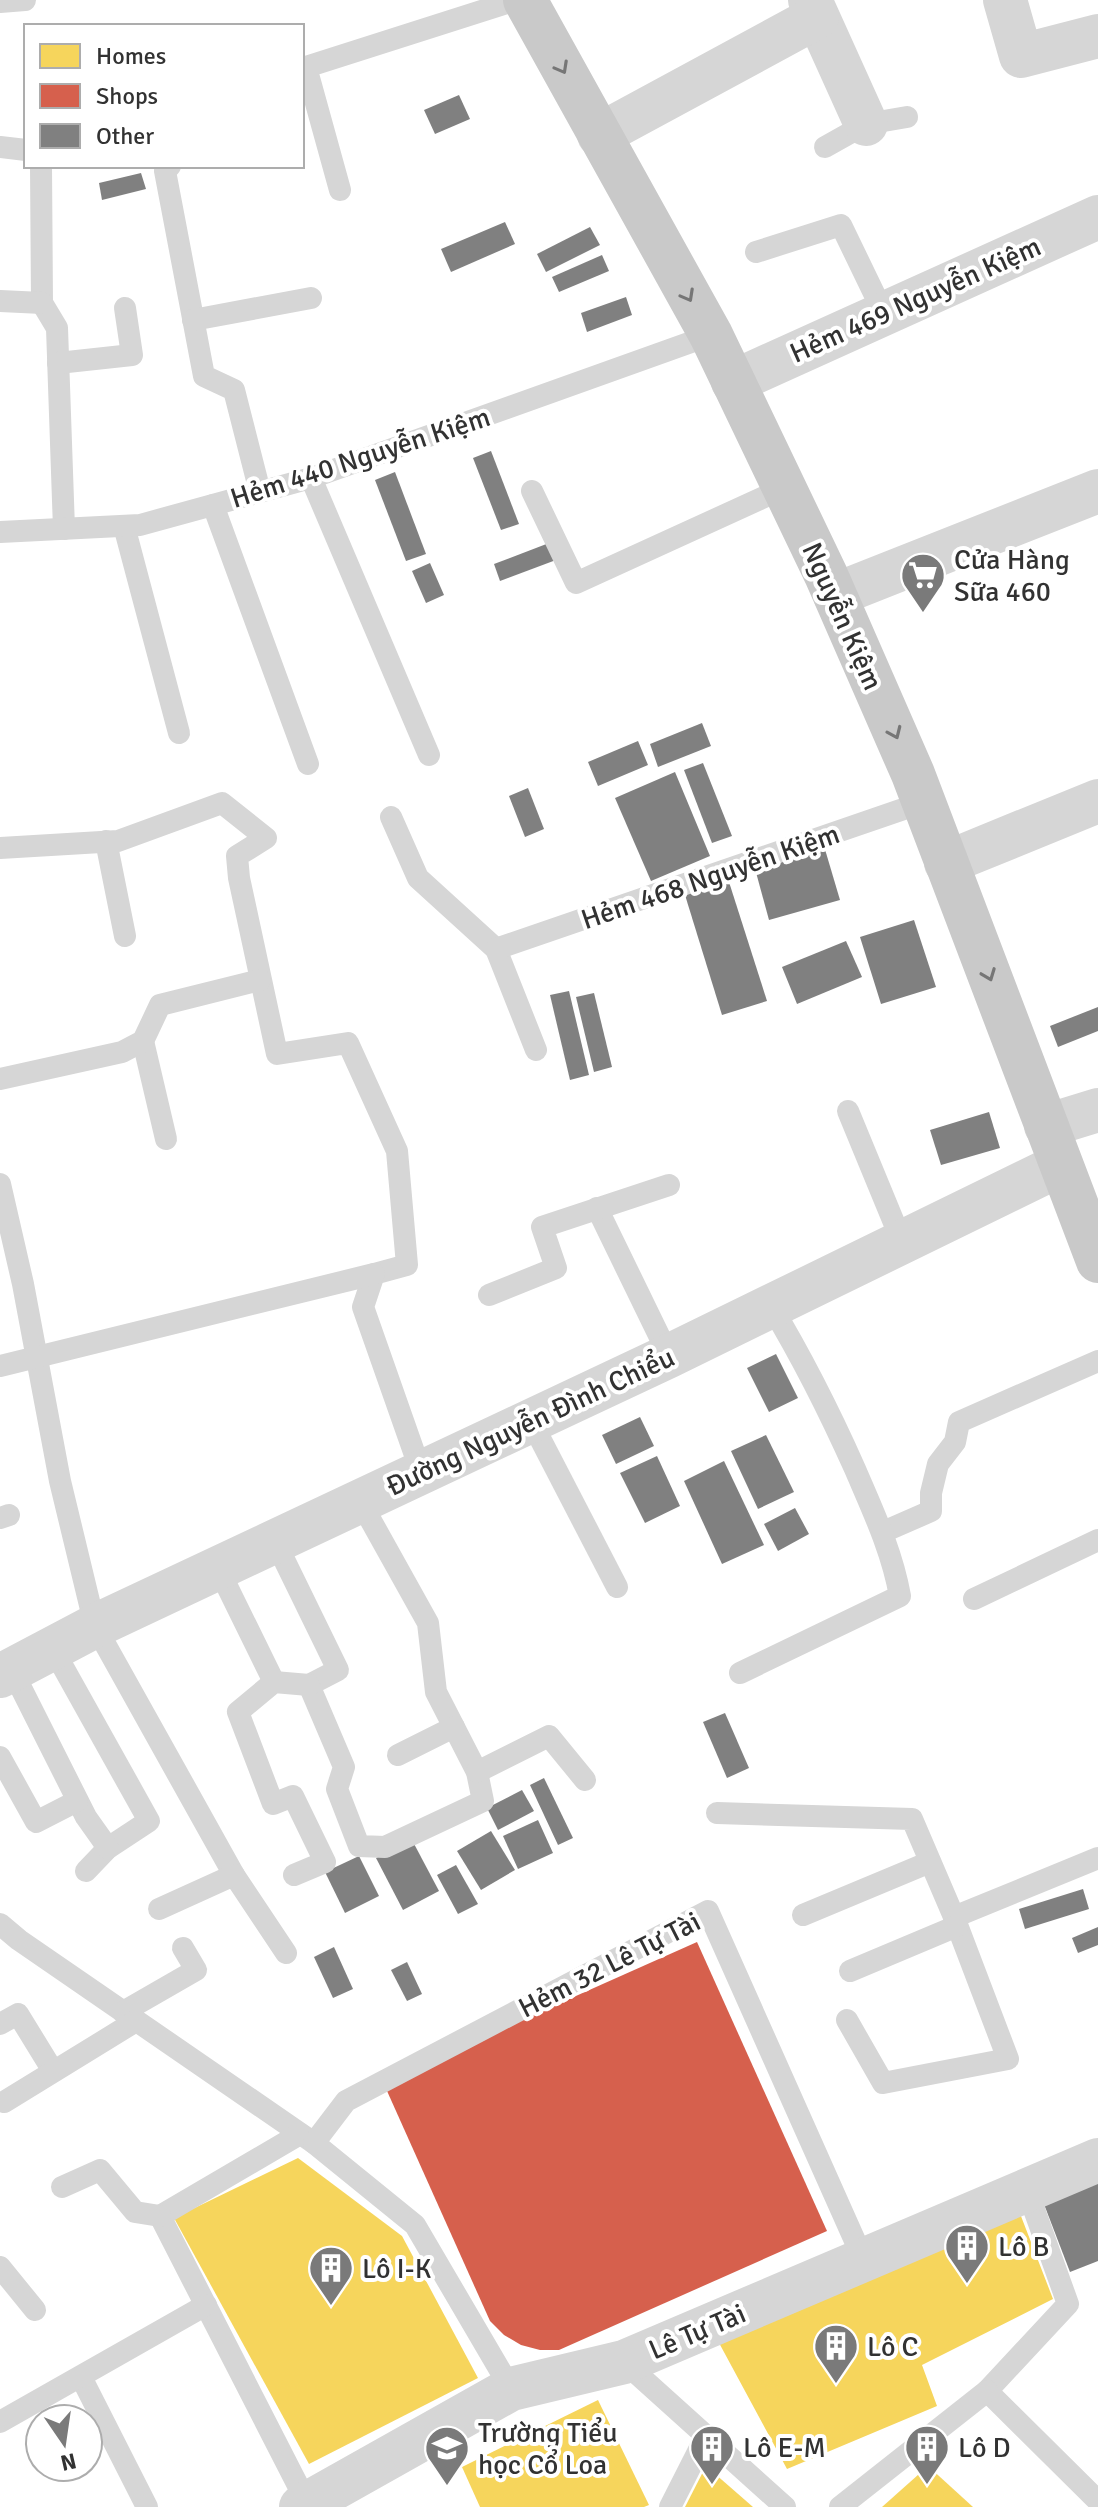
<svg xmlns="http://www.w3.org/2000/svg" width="1098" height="2507" viewBox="0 0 1098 2507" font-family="Signika,sans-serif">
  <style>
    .homes { fill: #f6d55c }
    .shops { fill: #d6604d }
    .building { fill: #808080 }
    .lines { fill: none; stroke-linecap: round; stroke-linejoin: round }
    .lane { stroke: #d6d6d6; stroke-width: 22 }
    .street { stroke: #d6d6d6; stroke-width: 44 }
    .primary { stroke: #c9c9c9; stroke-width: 44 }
    .oneway { stroke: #767676 }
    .labels { text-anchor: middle; stroke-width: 8; stroke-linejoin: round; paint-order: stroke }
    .street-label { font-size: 28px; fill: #323232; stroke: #fff }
    .poi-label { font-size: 28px; fill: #323232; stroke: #fff; text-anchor: start }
  </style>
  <rect width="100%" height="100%" fill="#fff"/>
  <g class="homes">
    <polygon points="298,2158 402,2236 478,2378 309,2464 174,2218"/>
    <polygon points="1019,2211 1053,2299 922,2365 937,2406 787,2469 718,2341"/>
    <polygon points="598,2400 649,2505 644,2507 480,2507 462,2467"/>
    <polygon points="706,2466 753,2507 685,2507"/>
    <polygon points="928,2466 973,2507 882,2507"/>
  </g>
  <polygon class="shops" points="697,1942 827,2231 559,2350 540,2350 521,2345 504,2335 490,2321 383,2082"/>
  <g class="building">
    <polygon points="459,95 470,119 435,134 424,110"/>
    <polygon points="141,173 146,189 102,200 99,183"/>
    <polygon points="505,222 515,244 451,272 441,249"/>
    <polygon points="590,227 600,245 546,272 537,254"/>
    <polygon points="602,255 609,271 559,292 552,277"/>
    <polygon points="626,297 632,315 587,332 581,313"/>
    <polygon points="491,451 519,524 501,530 473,458"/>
    <polygon points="395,472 426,554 406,561 375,480"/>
    <polygon points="549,543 556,560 500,581 494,564"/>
    <polygon points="430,563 444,595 426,603 412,571"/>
    <polygon points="702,723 711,746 658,767 650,744"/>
    <polygon points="638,741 648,765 598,786 588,762"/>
    <polygon points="703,763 732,836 712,843 684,770"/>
    <polygon points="675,772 710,856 651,881 615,798"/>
    <polygon points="528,788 544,829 525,837 509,796"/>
    <polygon points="824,846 840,900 769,920 754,865"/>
    <polygon points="729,882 767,1001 722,1015 685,895"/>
    <polygon points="914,920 936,987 881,1004 860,937"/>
    <polygon points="846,941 862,977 797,1004 782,967"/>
    <polygon points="569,991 589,1075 570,1080 550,995"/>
    <polygon points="594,993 612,1067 594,1072 576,997"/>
    <polygon points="1098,1007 1098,1031 1058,1047 1050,1026"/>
    <polygon points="989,1112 1000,1148 941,1165 930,1130"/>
    <polygon points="776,1354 798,1398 769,1412 747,1368"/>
    <polygon points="640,1417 654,1446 616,1464 602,1435"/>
    <polygon points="766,1435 794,1492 758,1509 731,1451"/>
    <polygon points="657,1456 680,1506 645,1523 620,1473"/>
    <polygon points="724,1461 764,1545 722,1564 684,1481"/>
    <polygon points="795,1508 809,1534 778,1551 764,1524"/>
    <polygon points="725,1713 749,1768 727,1778 703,1722"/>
    <polygon points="544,1778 573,1838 558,1845 530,1785"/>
    <polygon points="522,1790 534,1811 498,1830 487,1808"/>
    <polygon points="538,1820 553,1853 518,1869 503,1836"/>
    <polygon points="491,1831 515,1870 481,1890 457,1851"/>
    <polygon points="412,1840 439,1891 403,1910 376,1858"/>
    <polygon points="359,1856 379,1896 345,1913 325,1872"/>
    <polygon points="456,1865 478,1904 458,1914 437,1875"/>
    <polygon points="1083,1889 1089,1909 1025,1929 1019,1909"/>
    <polygon points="1098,1927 1098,1945 1078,1953 1072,1938"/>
    <polygon points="334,1947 353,1989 333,1998 314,1957"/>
    <polygon points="407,1962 422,1994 407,2001 391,1970"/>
    <polygon points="1098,2178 1098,2261 1070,2272 1042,2199"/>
  </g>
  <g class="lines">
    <g class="lane">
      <polyline points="0,2 25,0"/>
      <polyline points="0,147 26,150"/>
      <polyline points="825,147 866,124 907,117"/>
      <polyline points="41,166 42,303 57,328 64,529"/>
      <polyline points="170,166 165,171 204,376 234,390 260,492"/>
      <polyline points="340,190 306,67 516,0"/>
      <polyline points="756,252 841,225 884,314"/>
      <polyline points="0,301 42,303"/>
      <polyline points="193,320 311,298"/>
      <polyline points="58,363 132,355 125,308"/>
      <polyline points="311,478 429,755"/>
      <polyline points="532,491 576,583 784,488"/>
      <polyline points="213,505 308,764"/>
      <polyline points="124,526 179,733"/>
      <polyline points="0,532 140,525 311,478 711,335"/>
      <polyline points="391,817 418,878 496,949 536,1050"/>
      <polyline points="106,841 125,936"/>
      <polyline points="0,848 118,841 222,803 266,838 237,856 239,878 277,1054 348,1043 397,1151 407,1265 374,1274 363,1307 421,1472"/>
      <polyline points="496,949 924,802"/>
      <polyline points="143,1041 166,1139"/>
      <polyline points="0,1079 122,1052 143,1041 160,1005 260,980"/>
      <polyline points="848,1111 902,1242"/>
      <polyline points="0,1184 23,1284 60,1481 95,1626 234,1875 286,1953"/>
      <polyline points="597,1208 669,1356"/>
      <polyline points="489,1295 556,1268 542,1227 669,1185"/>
      <polyline points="0,1366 374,1274"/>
      <polyline points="531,1421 617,1587"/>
      <polyline points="0,1518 9,1515"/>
      <polyline points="883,1532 931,1511 931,1493 938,1464 955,1442 959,1422 1098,1361"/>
      <polyline points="275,1541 338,1670 309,1685"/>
      <polyline points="218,1568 274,1682"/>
      <polyline points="974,1599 1098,1540"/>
      <polyline points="53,1649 149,1821 108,1848 86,1871"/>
      <polyline points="12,1670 86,1817 108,1848"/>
      <path d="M740,1673L900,1596C892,1551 873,1511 855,1469C830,1413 803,1359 771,1306"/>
      <polyline points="309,1685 344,1767 337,1789 359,1846 385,1847 483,1801 477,1772 436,1692 428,1623 360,1501"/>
      <polyline points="398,1755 454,1727"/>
      <polyline points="0,1757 36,1822 77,1801"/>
      <polyline points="477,1772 549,1736 585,1780"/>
      <polyline points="717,1813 912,1819 954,1917 1008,2059 883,2083 847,2020"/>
      <polyline points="294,1875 325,1862 293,1796 273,1804 238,1712 274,1682 309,1685"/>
      <polyline points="159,1909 234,1875"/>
      <polyline points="803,1915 930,1862"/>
      <polyline points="954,1917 1098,1858"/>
      <polyline points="0,1924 19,1940 314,2143 415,2225 511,2389"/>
      <polyline points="850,1971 957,1926"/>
      <polyline points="123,2012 196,1970 183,1948"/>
      <polyline points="0,2024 18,2014 53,2071"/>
      <polyline points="4,2102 136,2021"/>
      <polyline points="300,2134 160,2216 307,2503"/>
      <polyline points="314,2143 346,2101 708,1911 864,2261"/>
      <polyline points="62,2187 100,2170 135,2212 160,2216"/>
      <polyline points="1027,2190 1068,2304 987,2391 1098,2501"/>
      <polyline points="0,2267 35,2310"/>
      <polyline points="624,2362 785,2507"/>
      <polyline points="81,2377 147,2507"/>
      <polyline points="0,2422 206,2305"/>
      <polyline points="670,2507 706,2436"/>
      <polyline points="840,2507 987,2391"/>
    </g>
    <g class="street">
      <polyline points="810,0 866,124"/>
      <polyline points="1005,0 1021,56 1098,36"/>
      <polyline points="599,135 817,17"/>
      <polyline points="733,382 1098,217"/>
      <polyline points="835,595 1098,491"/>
      <polyline points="946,863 1098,801"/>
      <polyline points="1046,1126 1098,1110"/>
      <polyline points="0,1676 95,1626 669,1356 1060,1165"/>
      <polyline points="301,2507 511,2389 624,2362 1098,2160"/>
    </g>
    <polyline class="primary" points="525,0 711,335 826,575 913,774 1098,1261"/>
  </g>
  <defs><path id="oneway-chevron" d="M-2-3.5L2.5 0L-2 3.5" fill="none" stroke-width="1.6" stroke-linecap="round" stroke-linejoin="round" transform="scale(2)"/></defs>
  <g class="oneway">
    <use href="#oneway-chevron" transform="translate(562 68) rotate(61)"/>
    <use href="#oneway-chevron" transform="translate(688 296) rotate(61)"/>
    <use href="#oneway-chevron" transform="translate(895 733) rotate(66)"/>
    <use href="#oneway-chevron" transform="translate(989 975) rotate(69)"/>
  </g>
  <defs>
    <g id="supermarket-pin" transform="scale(2.3)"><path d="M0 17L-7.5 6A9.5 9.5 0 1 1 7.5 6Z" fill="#7a7a7a" stroke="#fff"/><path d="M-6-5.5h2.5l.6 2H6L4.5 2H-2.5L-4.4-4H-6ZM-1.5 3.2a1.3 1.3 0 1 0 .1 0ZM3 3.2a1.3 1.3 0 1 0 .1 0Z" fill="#fff"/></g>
    <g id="building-pin" transform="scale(2.3)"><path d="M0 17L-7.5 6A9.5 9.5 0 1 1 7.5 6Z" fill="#7a7a7a" stroke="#fff"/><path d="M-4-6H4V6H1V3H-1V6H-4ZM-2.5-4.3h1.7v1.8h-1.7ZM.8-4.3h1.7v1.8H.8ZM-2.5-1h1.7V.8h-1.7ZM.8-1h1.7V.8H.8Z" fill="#fff"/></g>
    <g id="school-pin" transform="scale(2.3)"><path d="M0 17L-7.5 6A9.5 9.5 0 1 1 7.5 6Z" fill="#7a7a7a" stroke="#fff"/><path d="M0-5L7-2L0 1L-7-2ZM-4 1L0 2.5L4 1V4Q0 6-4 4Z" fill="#fff"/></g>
  </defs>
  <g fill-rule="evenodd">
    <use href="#supermarket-pin" x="923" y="575"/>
    <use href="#building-pin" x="967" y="2246"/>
    <use href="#building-pin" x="331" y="2268"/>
    <use href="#building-pin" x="836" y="2346"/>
    <use href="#building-pin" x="712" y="2447"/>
    <use href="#building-pin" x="927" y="2447"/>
    <use href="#school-pin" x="447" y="2448"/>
  </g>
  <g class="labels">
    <g class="street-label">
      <text transform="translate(915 299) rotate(-24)" y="10">Hẻm 469 Nguyễn Kiệm</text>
      <text transform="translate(360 457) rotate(-18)" y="10">Hẻm 440 Nguyễn Kiệm</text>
      <text transform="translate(843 616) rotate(66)" y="10">Nguyễn Kiệm</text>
      <text transform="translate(710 876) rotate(-19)" y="10">Hẻm 468 Nguyễn Kiệm</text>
      <text transform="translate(530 1421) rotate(-25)" y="10">Đường Nguyễn Đình Chiểu</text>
      <text transform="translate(609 1964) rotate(-27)" y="10">Hẻm 32 Lê Tự Tài</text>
      <text transform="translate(697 2331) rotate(-23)" y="10">Lê Tự Tài</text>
    </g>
    <g class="poi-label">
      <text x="954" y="569">Cửa Hàng<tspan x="954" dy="32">Sữa 460</tspan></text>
      <text x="998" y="2256">Lô B</text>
      <text x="362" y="2278">Lô I-K</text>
      <text x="867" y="2356">Lô C</text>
      <text x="478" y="2442">Trường Tiểu<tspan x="478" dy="32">học Cổ Loa</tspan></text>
      <text x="743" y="2457">Lô E-M</text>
      <text x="958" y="2457">Lô D</text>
    </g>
  </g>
  <rect x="24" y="24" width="280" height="144" fill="#ffffff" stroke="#adadad" stroke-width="2"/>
  <rect x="40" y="44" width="40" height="24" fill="#f6d55c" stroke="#adadad" stroke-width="2"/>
  <text x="96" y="64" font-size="24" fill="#323232">Homes</text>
  <rect x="40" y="84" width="40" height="24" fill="#d6604d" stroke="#adadad" stroke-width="2"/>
  <text x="96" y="104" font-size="24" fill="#323232">Shops</text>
  <rect x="40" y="124" width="40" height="24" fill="#808080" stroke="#adadad" stroke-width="2"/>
  <text x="96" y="144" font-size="24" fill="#323232">Other</text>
  <g transform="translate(64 2443) rotate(167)"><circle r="38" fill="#ffffff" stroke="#adadad" stroke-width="2"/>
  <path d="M0-6L14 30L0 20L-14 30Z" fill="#7a7a7a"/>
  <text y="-12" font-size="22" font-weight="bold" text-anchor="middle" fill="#323232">N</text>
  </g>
</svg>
